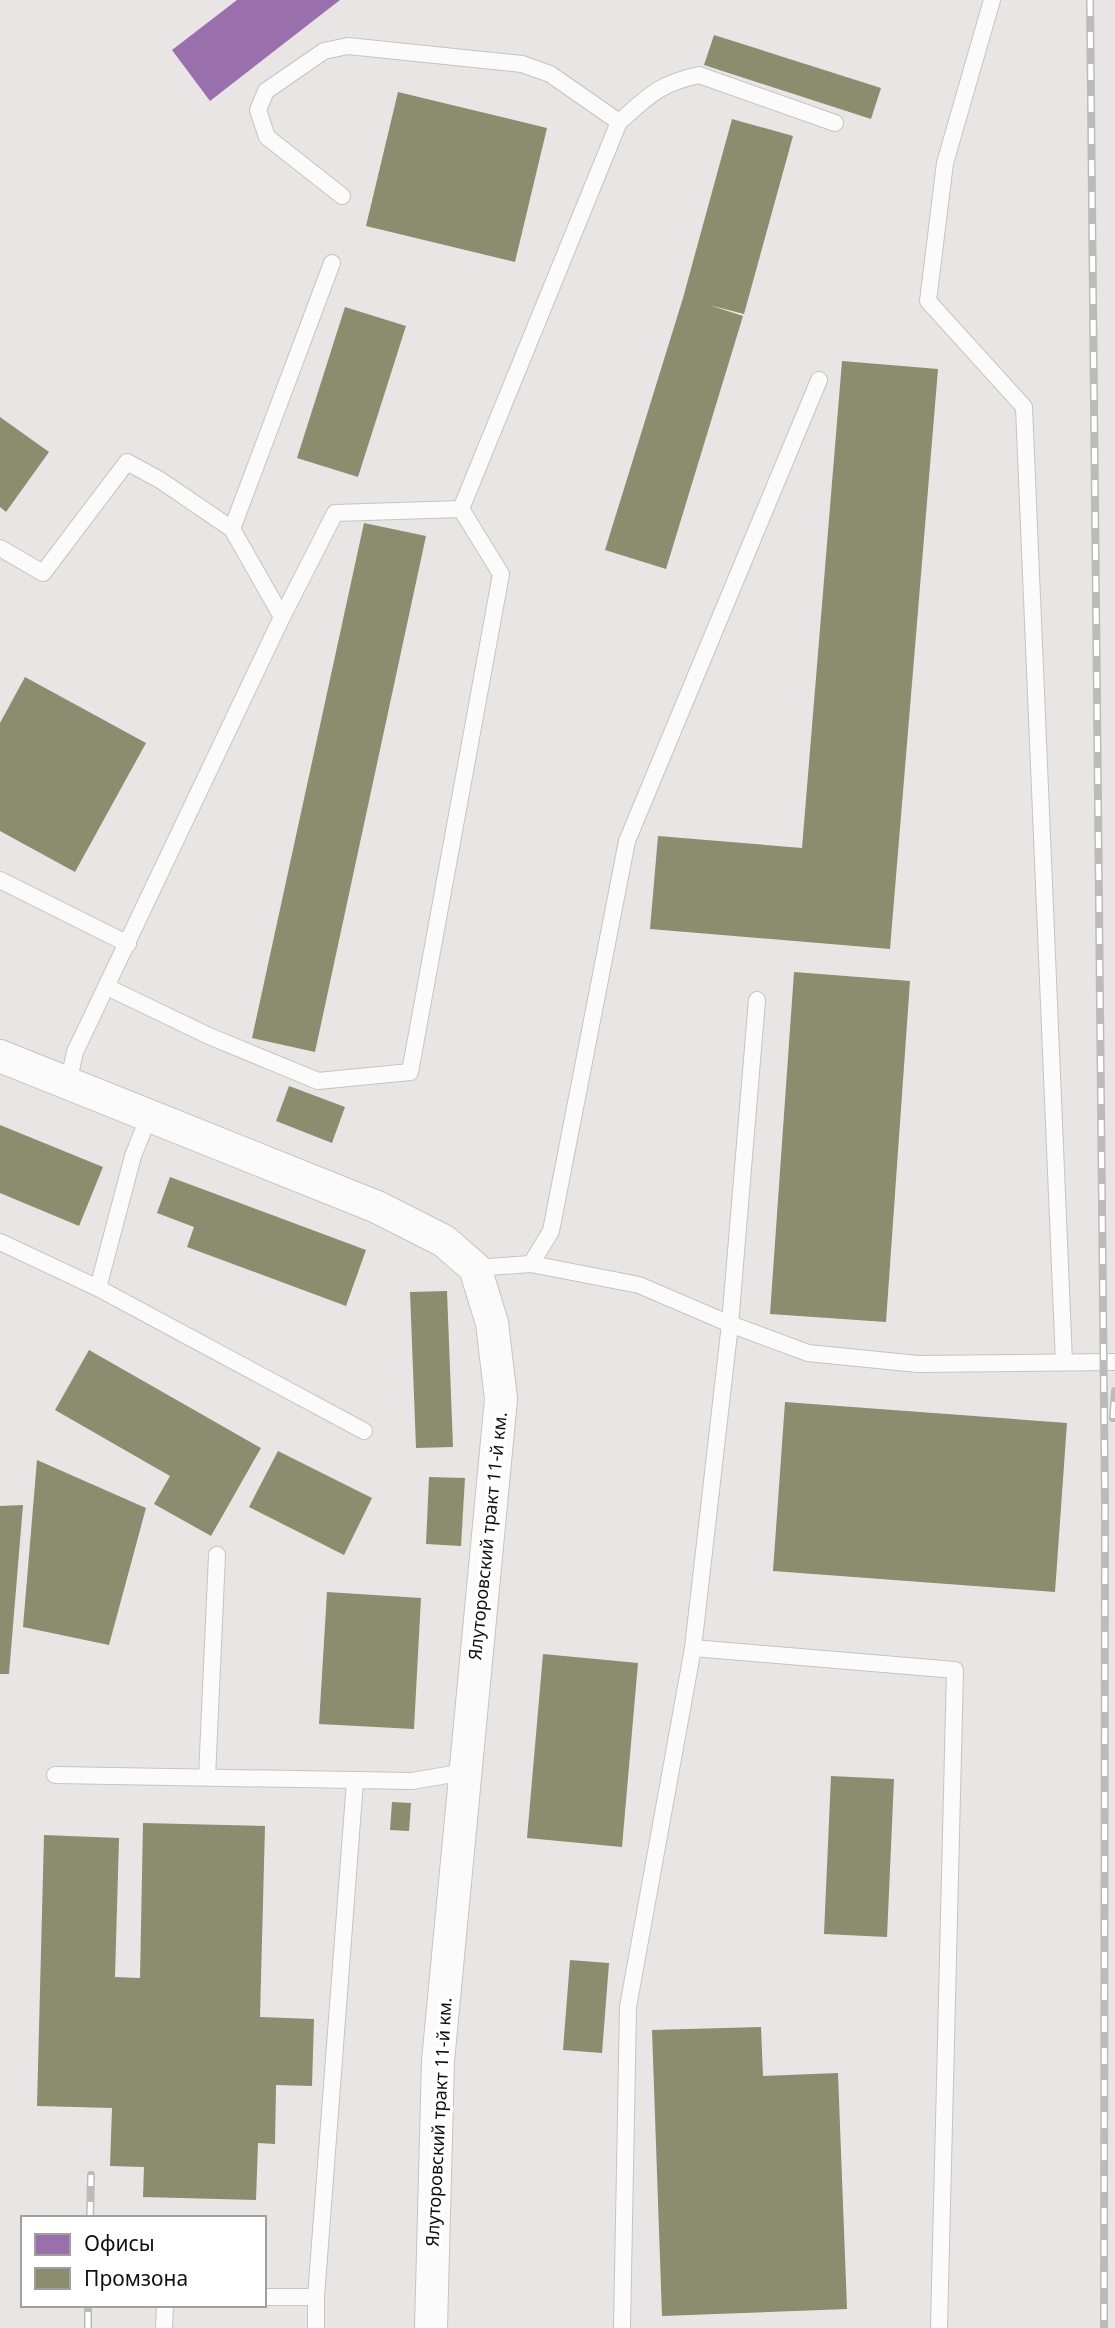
<svg xmlns="http://www.w3.org/2000/svg" width="1115" height="2328" viewBox="0 0 1115 2328" font-family="'Noto Sans',sans-serif">
  <style>
    .offices { fill: #9970ab }
    .industry { fill: #8c8c6e }
    .lines { fill: none; stroke-linecap: round; stroke-linejoin: round }
    .service-casing { stroke: #c7c3c3; stroke-width: 18 }
    .minor-casing { stroke: #c7c3c3; stroke-width: 34 }
    .service { stroke: #fcfbfb; stroke-width: 16 }
    .minor { stroke: #fcfbfb; stroke-width: 32 }
    .rail-casing { stroke: #bcbbbb; stroke-width: 8 }
    .rail { stroke: #fff; stroke-width: 5; stroke-dasharray: 16; stroke-linecap: butt }
    .labels { text-anchor: middle; stroke-width: 7; stroke-linejoin: round; paint-order: stroke }
    .street-label { font-size: 18px; fill: #120f0f; stroke: #fff }
  </style>
  <rect width="100%" height="100%" fill="#eae5e5"/>
  <polygon class="offices" points="237,0 340,0 210,101 172,50"/>
  <g class="industry">
    <polygon points="714,35 881,88 871,119 704,65"/>
    <polygon points="398,92 547,128 515,262 366,226"/>
    <polygon points="732,119 793,136 744,314 709,305 743,316 666,569 605,550 683,298"/>
    <polygon points="345,307 406,326 358,477 297,458"/>
    <polygon points="842,361 938,369 890,949 650,929 658,836 802,848"/>
    <polygon points="0,417 49,452 6,512 0,507"/>
    <polygon points="364,523 426,536 315,1052 252,1038"/>
    <polygon points="25,677 146,743 75,872 0,831 0,723"/>
    <polygon points="794,972 910,981 886,1322 770,1314"/>
    <polygon points="289,1086 345,1107 332,1143 276,1121"/>
    <polygon points="0,1125 103,1167 79,1226 0,1193"/>
    <polygon points="170,1177 366,1250 346,1306 187,1247 194,1227 157,1213"/>
    <polygon points="447,1291 453,1447 416,1448 410,1292"/>
    <polygon points="89,1350 261,1448 211,1536 154,1504 170,1476 55,1410"/>
    <polygon points="785,1402 1067,1423 1055,1592 773,1571"/>
    <polygon points="278,1451 372,1498 344,1555 249,1507"/>
    <polygon points="37,1460 146,1508 109,1645 23,1627"/>
    <polygon points="429,1477 465,1478 461,1546 426,1544"/>
    <polygon points="23,1505 9,1674 0,1674 0,1506"/>
    <polygon points="327,1592 421,1598 414,1729 319,1724"/>
    <polygon points="543,1654 638,1663 622,1847 527,1838"/>
    <polygon points="831,1776 894,1779 887,1937 824,1934"/>
    <polygon points="392,1802 411,1803 409,1831 390,1830"/>
    <polygon points="143,1823 265,1826 260,2017 314,2019 312,2086 276,2085 275,2144 258,2143 256,2200 143,2197 144,2167 110,2166 112,2108 37,2106 44,1835 119,1838 115,1977 140,1978"/>
    <polygon points="570,1960 609,1963 602,2053 563,2050"/>
    <polygon points="761,2027 763,2076 838,2073 847,2309 662,2316 652,2030"/>
  </g>
  <g class="lines">
    <g class="service-casing">
      <g id="service">
        <polyline points="992,0 945,163 928,301 1024,407 1064,1362"/>
        <path d="M342,196L267,137L258,110L266,91L324,51L348,46L522,64L550,74L619,122C649,96 658,84 699,75L835,123"/>
        <polyline points="232,529 332,263"/>
        <polyline points="0,548 43,573 127,462 160,480 232,529 282,617 75,1052 68,1084"/>
        <polyline points="282,617 335,513 461,509 619,122"/>
        <polyline points="0,880 128,944"/>
        <polyline points="107,987 209,1036 318,1081 410,1072 501,574 461,509"/>
        <polyline points="0,1242 98,1288 133,1156 149,1116"/>
        <polyline points="531,1264 551,1231 627,841 819,380"/>
        <polyline points="475,1268 531,1264 639,1285 730,1324 808,1353 918,1364 1115,1362"/>
        <polyline points="98,1288 364,1431"/>
        <polyline points="693,1648 955,1670 939,2328"/>
        <polyline points="55,1775 412,1781 465,1772"/>
        <polyline points="207,1777 217,1555"/>
        <polyline points="264,2297 316,2297"/>
        <polyline points="164,2328 165,2305"/>
        <polyline points="316,2328 316,2297 355,1781"/>
        <polyline points="622,2328 628,2007 693,1648 730,1324 757,1000"/>
      </g>
    </g>
    <g class="minor-casing">
      <polyline id="minor" points="0,1056 377,1207 444,1241 475,1268 492,1323 501,1399 438,2061 431,2328"/>
    </g>
    <use href="#service" class="service"/>
    <use href="#minor" class="minor"/>
    <g class="rail-casing">
      <g id="rail">
        <polyline points="1090,0 1105,1505 1104,2328"/>
        <polyline points="1113,1418 1115,1391"/>
        <polyline points="90,2218 91,2175"/>
        <polyline points="88,2328 88,2305"/>
      </g>
    </g>
    <use href="#rail" class="rail"/>
  </g>
  <g class="labels">
    <g class="street-label">
      <text transform="translate(488 1536) rotate(-84)" y="6">Ялуторовский тракт 11-й км.</text>
      <text transform="translate(439 2122) rotate(-87)" y="6">Ялуторовский тракт 11-й км.</text>
    </g>
  </g>
  <rect x="21" y="2216" width="245" height="91" fill="#ffffff" stroke="#a09f9f" stroke-width="2"/>
  <rect x="35" y="2234" width="35" height="21" fill="#9970ab" stroke="#a09f9f" stroke-width="2"/>
  <text x="84" y="2251" font-size="21" fill="#120f0f">Офисы</text>
  <rect x="35" y="2268" width="35" height="21" fill="#8c8c6e" stroke="#a09f9f" stroke-width="2"/>
  <text x="84" y="2286" font-size="21" fill="#120f0f">Промзона</text>
</svg>
